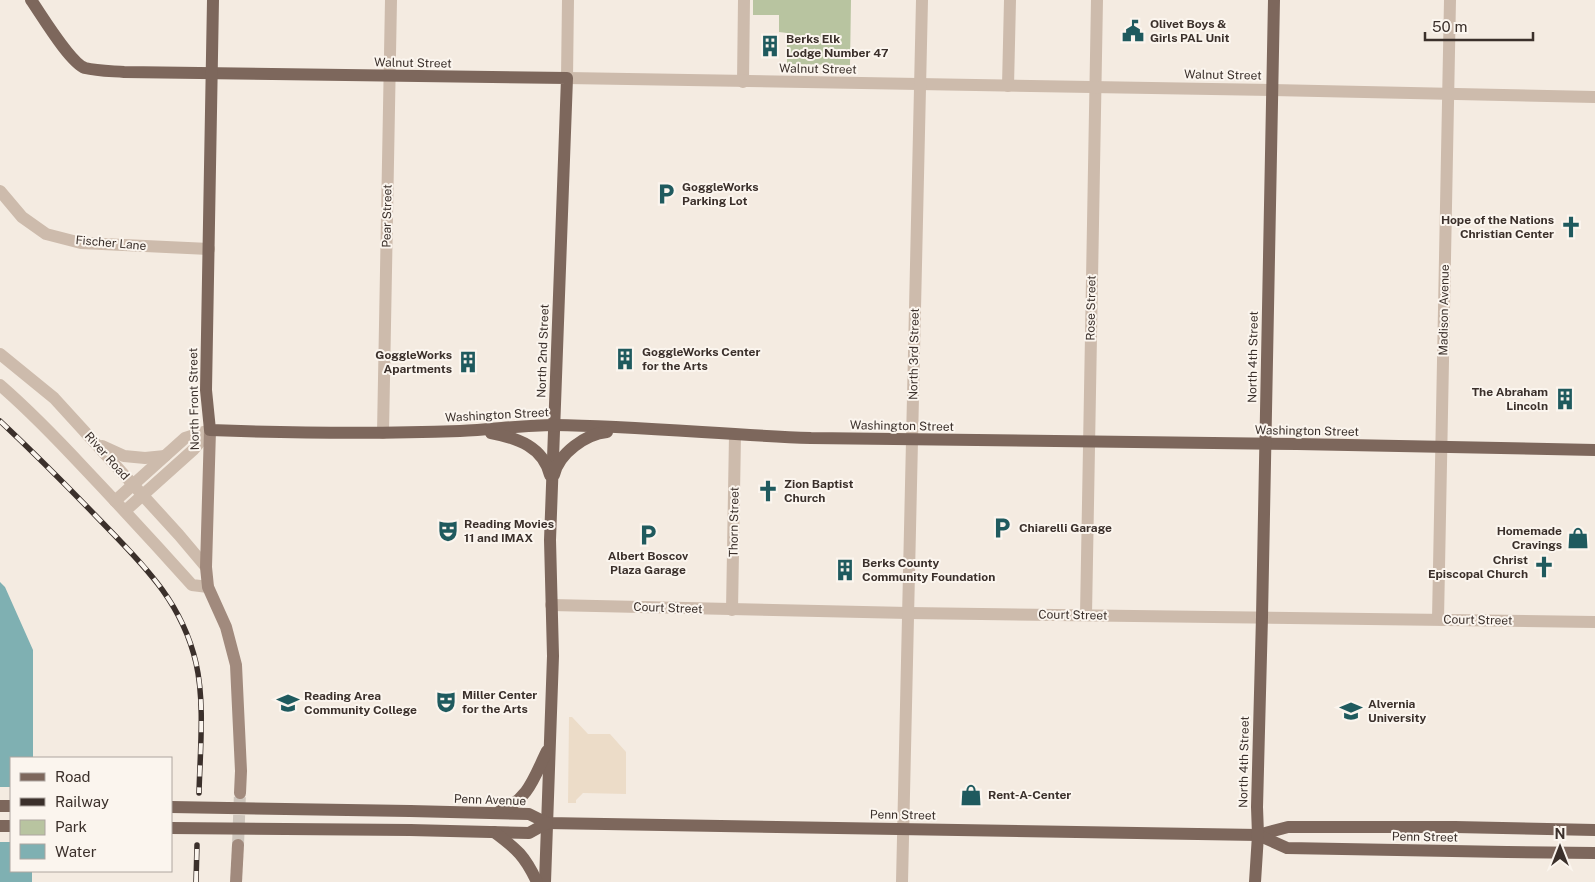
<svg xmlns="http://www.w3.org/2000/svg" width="1595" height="882" viewBox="0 0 1595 882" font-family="'Public Sans',sans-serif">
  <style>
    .green { fill: #b8c4a0 }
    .plaza { fill: #ecdcc8 }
    .water { fill: #7fb0b2 }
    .pier { fill: #f4ebe1 }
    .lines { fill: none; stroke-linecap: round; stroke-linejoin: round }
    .secondary-tunnel { stroke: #cfc6bd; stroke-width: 12; stroke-dasharray: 12 6; stroke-linecap: butt }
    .minor { stroke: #cdbbac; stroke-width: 12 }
    .tertiary { stroke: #cdbbac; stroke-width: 12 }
    .secondary { stroke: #a18a7d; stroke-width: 12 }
    .primary { stroke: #7d675c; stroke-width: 12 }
    .rail-casing { stroke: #3b302b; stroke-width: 5.5 }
    .rail { stroke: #fbf5ee; stroke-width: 4; stroke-dasharray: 11; stroke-linecap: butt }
    .primary-bridge { stroke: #7d675c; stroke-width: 12 }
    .labels { text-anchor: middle; stroke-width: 4; stroke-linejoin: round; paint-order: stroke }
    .poi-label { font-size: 12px; font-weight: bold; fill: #3b302b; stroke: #fbf5ee; text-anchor: start }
    .street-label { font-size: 12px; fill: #3b302b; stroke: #fbf5ee }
  </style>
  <rect width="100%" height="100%" fill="#f4ebe1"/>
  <polygon class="green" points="753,0 851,0 850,65 787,64 787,33 779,32 779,15 753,15"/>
  <polygon class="plaza" points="569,717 572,717 588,734 610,734 626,752 626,794 583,793 576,800 576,803 568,803"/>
  <polygon class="water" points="0,582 5,587 33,650 33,758 11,758 11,871 32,871 32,882 0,882"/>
  <rect class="pier" x="0" y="787" width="11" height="55"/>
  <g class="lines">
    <polyline class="secondary-tunnel" points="238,845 240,793"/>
    <g class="minor">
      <polyline points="567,78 568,0"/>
      <polyline points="743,82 744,0"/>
      <polyline points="1008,86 1010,0"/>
      <polyline points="0,191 22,217 46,234 81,243 209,249"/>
      <polyline points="383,433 391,0"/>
      <polyline points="551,605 908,613 1595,622"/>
      <polyline points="732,610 735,435"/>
      <polyline points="1086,615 1097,0"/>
      <polyline points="1438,619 1450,0"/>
    </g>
    <g class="tertiary">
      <polyline points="567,78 1272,90 1595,97"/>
      <polyline points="0,354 54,398 179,535 206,567"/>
      <path d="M0,385C30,411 58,440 85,469C121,507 157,546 192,585L208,587"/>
      <polyline points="102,446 124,456 145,458 165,456"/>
      <polyline points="115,501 185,438 210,430"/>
      <polyline points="125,511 193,450 210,430"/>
      <polyline points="902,882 922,0"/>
    </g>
    <g class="secondary">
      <polyline points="210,430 206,567 208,587 226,627 236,665 241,771 240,793"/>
      <polyline points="236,882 238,845"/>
    </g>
    <g class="primary">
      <path d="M31,0C41,14 70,63 85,68C97,71 111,71 124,72L567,78L550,540L553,656L545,882"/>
      <path d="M213,0L206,390L210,430C293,433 376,434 460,431C491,430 523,425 554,425C640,426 726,435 811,438L1297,444L1595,450"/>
      <path d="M491,433C518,438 543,447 550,475"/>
      <path d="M554,475C559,453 586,434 607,432"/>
      <polyline points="0,806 11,806"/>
      <polyline points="410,811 529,814 547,823 1258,835 1288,827 1455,827 1595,830"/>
      <path d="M500,811C529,799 534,777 547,751"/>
      <polyline points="0,826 11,826"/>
      <polyline points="410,830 529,833 547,823"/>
      <path d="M494,832C517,849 525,856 537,882"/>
      <polyline points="1258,835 1287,848 1507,852 1595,853"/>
      <polyline points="1255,882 1258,835 1257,807 1262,617 1274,0"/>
    </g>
    <g class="rail-casing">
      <g id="rail">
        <path d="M0,421C32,451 64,483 95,515C139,561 181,598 196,663C205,702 200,752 199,793"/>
        <polyline points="196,882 197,845"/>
      </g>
    </g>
    <use href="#rail" class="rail"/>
    <g class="primary-bridge">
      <polyline points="171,807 410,811"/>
      <polyline points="171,828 410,830"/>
    </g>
  </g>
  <defs>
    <g id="civic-bare" transform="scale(1.725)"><path d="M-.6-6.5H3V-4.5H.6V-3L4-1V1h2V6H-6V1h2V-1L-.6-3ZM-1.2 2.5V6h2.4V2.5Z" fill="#1f5a5e" stroke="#fbf5ee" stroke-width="2.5" paint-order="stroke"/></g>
    <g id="building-bare" transform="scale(1.725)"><path d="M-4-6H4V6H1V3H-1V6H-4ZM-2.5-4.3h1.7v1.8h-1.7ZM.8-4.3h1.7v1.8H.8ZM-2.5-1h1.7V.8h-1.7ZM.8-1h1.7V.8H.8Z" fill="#1f5a5e" stroke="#fbf5ee" stroke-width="2.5" paint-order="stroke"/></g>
    <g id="parking-bare" transform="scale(1.725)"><path d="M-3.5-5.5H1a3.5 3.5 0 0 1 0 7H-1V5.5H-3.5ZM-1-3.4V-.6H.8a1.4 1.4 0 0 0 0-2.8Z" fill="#1f5a5e" stroke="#fbf5ee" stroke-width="2.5" paint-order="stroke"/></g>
    <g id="church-bare" transform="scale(1.725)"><path d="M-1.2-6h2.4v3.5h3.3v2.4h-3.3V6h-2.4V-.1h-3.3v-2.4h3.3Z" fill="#1f5a5e" stroke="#fbf5ee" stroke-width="2.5" paint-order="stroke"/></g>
    <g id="theatre-bare" transform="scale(1.725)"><path d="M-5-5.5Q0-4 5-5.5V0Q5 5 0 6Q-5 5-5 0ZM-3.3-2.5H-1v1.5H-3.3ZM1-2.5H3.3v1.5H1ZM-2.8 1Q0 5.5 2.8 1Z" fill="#1f5a5e" stroke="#fbf5ee" stroke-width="2.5" paint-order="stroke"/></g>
    <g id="shop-bare" transform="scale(1.725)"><path d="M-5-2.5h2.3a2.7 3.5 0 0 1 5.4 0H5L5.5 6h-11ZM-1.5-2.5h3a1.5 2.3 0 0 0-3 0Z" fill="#1f5a5e" stroke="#fbf5ee" stroke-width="2.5" paint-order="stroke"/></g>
    <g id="university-bare" transform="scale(1.725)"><path d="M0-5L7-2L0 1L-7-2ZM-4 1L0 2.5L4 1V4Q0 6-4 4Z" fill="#1f5a5e" stroke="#fbf5ee" stroke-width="2.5" paint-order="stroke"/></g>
  </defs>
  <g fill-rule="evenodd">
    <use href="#civic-bare" x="1133" y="31"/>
    <use href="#building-bare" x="770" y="46"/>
    <use href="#parking-bare" x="666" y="194"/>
    <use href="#church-bare" x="1571" y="227"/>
    <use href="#building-bare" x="625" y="359"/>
    <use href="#building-bare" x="468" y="362"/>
    <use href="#building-bare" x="1565" y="399"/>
    <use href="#church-bare" x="768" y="491"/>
    <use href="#parking-bare" x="1002" y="528"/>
    <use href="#theatre-bare" x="448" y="531"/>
    <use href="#parking-bare" x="648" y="535"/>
    <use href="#shop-bare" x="1578" y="538"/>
    <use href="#church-bare" x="1544" y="567"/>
    <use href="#building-bare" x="845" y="570"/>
    <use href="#theatre-bare" x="446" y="702"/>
    <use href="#university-bare" x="288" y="703"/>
    <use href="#university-bare" x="1351" y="711"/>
    <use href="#shop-bare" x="971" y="795"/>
  </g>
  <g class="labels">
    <g class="poi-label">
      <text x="1150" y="28">Olivet Boys &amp;<tspan x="1150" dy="14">Girls PAL Unit</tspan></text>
      <text x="786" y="43">Berks Elk<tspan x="786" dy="14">Lodge Number 47</tspan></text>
      <text x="682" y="191">GoggleWorks<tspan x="682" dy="14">Parking Lot</tspan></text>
      <text x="1554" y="224" text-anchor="end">Hope of the Nations<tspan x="1554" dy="14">Christian Center</tspan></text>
      <text x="642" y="356">GoggleWorks Center<tspan x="642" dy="14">for the Arts</tspan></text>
      <text x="452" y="359" text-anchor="end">GoggleWorks<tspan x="452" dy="14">Apartments</tspan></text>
      <text x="1548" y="396" text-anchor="end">The Abraham<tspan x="1548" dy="14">Lincoln</tspan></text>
      <text x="784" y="488">Zion Baptist<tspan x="784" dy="14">Church</tspan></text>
      <text x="464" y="528">Reading Movies<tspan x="464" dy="14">11 and IMAX</tspan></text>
      <text x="1019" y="532">Chiarelli Garage</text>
      <text x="1562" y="535" text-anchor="end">Homemade<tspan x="1562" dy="14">Cravings</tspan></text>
      <text x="648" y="560" text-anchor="middle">Albert Boscov<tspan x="648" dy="14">Plaza Garage</tspan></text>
      <text x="1528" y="564" text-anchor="end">Christ<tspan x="1528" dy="14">Episcopal Church</tspan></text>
      <text x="862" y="567">Berks County<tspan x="862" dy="14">Community Foundation</tspan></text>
      <text x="462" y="699">Miller Center<tspan x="462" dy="14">for the Arts</tspan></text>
      <text x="304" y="700">Reading Area<tspan x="304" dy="14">Community College</tspan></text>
      <text x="1368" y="708">Alvernia<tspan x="1368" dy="14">University</tspan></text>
      <text x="988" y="799">Rent-A-Center</text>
    </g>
    <g class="street-label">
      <text transform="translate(413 63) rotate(1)" y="4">Walnut Street</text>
      <text transform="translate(818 69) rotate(1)" y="4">Walnut Street</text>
      <text transform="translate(1223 75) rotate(1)" y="4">Walnut Street</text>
      <text transform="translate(387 216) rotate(-89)" y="4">Pear Street</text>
      <text transform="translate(111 243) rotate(5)" y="4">Fischer Lane</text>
      <text transform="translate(1091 308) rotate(-89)" y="4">Rose Street</text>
      <text transform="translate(1444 310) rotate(-89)" y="4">Madison Avenue</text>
      <text transform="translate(543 351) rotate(-88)" y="4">North 2nd Street</text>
      <text transform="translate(914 354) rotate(-89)" y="4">North 3rd Street</text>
      <text transform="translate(1253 357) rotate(-89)" y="4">North 4th Street</text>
      <text transform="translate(194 399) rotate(-91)" y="4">North Front Street</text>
      <text transform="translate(497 415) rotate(-3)" y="4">Washington Street</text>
      <text transform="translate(902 426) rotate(1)" y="4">Washington Street</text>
      <text transform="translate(1307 431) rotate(1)" y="4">Washington Street</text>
      <text transform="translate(107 456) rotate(48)" y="4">River Road</text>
      <text transform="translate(734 522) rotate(-89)" y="4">Thorn Street</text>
      <text transform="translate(668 608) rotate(2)" y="4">Court Street</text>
      <text transform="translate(1073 615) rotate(1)" y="4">Court Street</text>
      <text transform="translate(1478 620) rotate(1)" y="4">Court Street</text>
      <text transform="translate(1244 762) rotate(-89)" y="4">North 4th Street</text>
      <text transform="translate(490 800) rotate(2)" y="4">Penn Avenue</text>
      <text transform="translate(903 815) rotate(1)" y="4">Penn Street</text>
      <text transform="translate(1425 837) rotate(1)" y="4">Penn Street</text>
    </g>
  </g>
  <rect x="10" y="757" width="162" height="115" fill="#fbf5ee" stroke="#aea6a0"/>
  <rect x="20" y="773" width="25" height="8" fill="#7d675c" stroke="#aea6a0"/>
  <text x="55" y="782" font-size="15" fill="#3b302b">Road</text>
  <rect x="20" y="798" width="25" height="8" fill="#3b302b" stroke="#aea6a0"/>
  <text x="55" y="807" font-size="15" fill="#3b302b">Railway</text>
  <rect x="20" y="820" width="25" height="15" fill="#b8c4a0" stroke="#aea6a0"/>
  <text x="55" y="832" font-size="15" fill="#3b302b">Park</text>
  <rect x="20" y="844" width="25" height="15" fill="#7fb0b2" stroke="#aea6a0"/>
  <text x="55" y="857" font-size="15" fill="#3b302b">Water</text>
  <g transform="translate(1560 847)" stroke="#fbf5ee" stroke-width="4" paint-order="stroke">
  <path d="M0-4L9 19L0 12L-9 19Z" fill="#3b302b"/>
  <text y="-8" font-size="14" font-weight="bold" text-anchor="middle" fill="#3b302b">N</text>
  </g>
  <path d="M1425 32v8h108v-8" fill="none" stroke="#3b302b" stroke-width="2.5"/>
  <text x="1432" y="32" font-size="15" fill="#3b302b" stroke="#fbf5ee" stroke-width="4" paint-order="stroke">50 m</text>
</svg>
